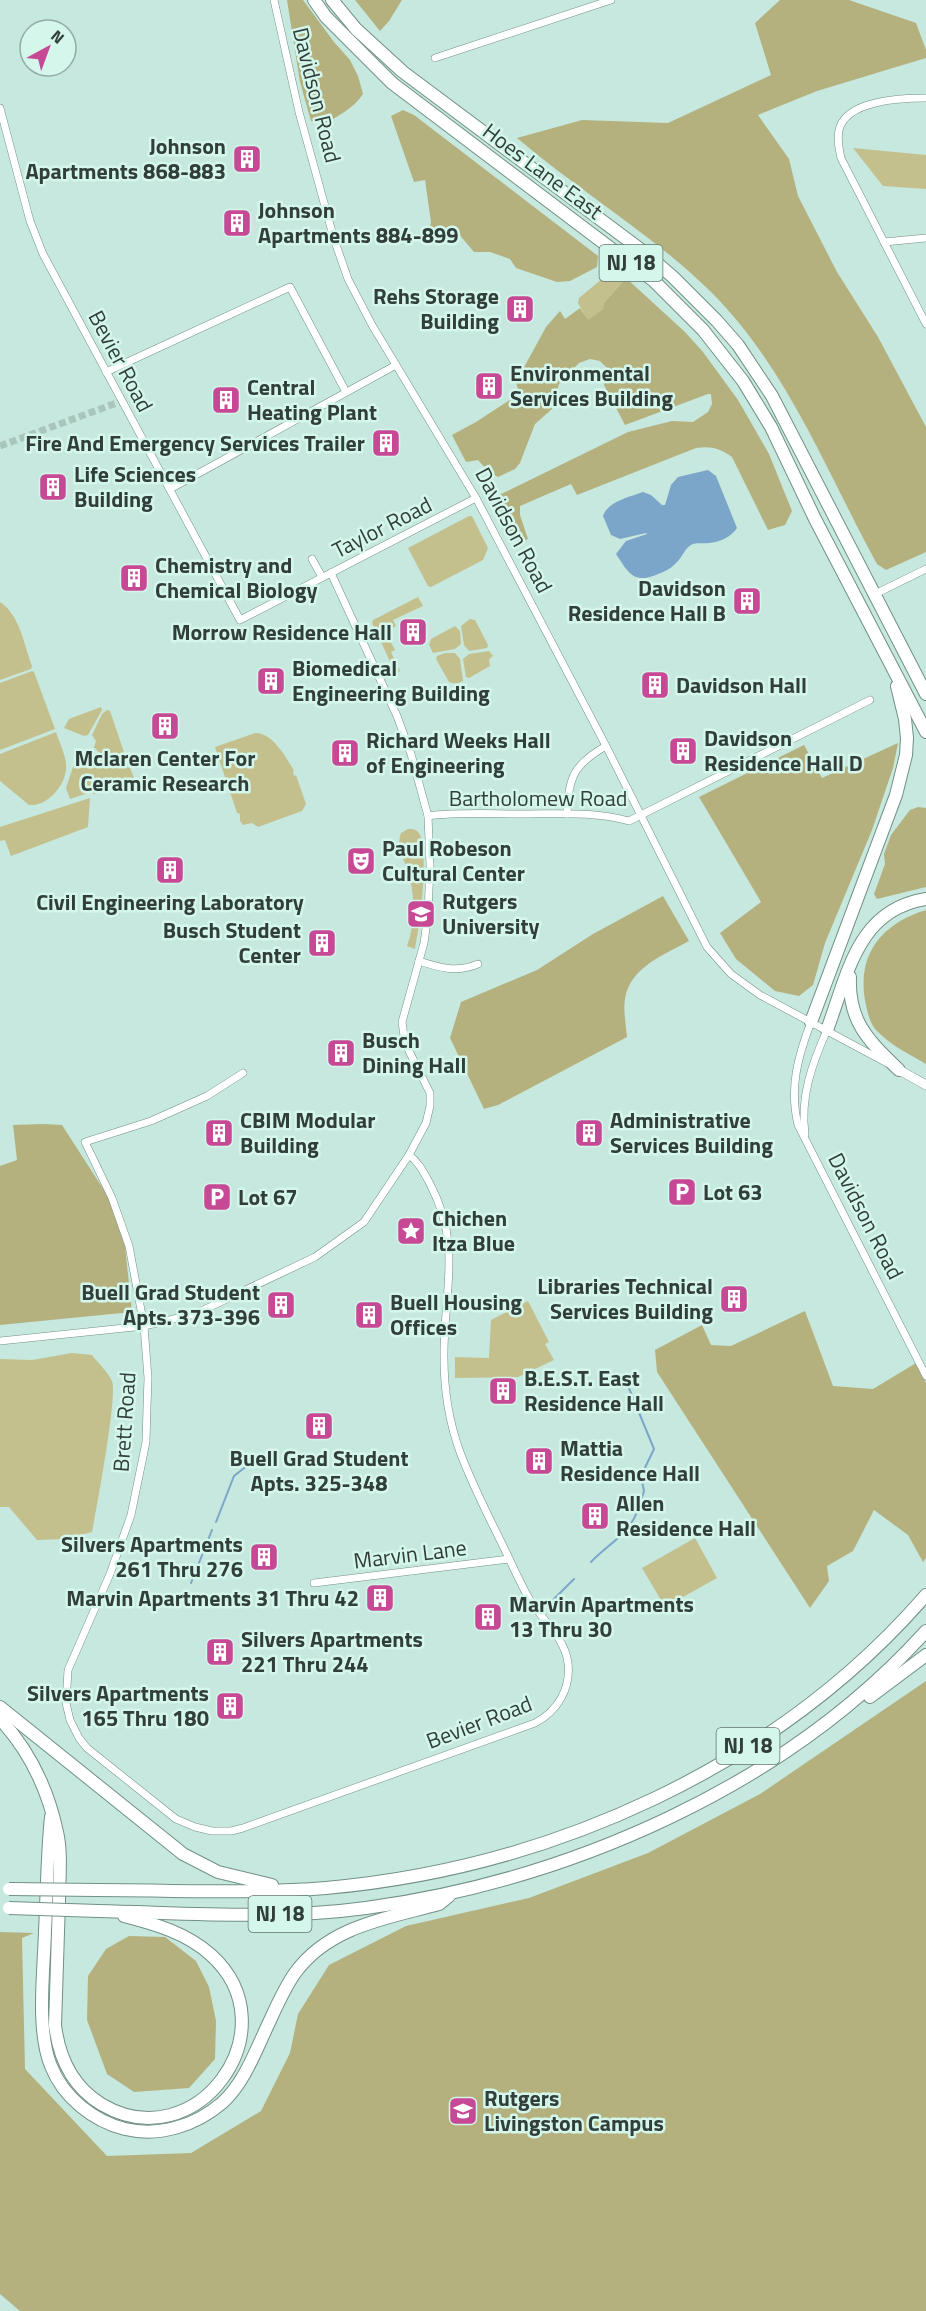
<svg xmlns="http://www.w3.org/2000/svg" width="926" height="2311" viewBox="0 0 926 2311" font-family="'Titillium Web',sans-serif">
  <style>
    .green { fill: #c3c08d }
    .forest { fill: #b4b17e }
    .water { fill: #7ba6c9 }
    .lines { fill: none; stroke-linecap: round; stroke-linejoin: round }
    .stream { stroke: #7ba6c9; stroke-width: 2 }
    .street-tunnel { stroke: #a9c6bd; stroke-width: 7; stroke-dasharray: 7 3.5; stroke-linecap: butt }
    .street-casing { stroke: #719086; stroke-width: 8 }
    .secondary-casing { stroke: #719086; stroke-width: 10 }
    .highway-casing { stroke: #719086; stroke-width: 14 }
    .street { stroke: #fff; stroke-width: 7 }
    .secondary { stroke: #fff; stroke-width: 9 }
    .highway { stroke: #fff; stroke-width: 12 }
    .highway-bridge-casing { stroke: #719086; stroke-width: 14; stroke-linecap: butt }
    .highway-bridge { stroke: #fff; stroke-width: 12 }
    .labels { text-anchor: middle; stroke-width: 5; stroke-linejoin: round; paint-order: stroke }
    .shield { fill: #d4f6eb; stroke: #62756f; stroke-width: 1.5 }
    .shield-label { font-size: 21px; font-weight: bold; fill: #313e3a }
    .street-label { font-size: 22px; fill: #313e3a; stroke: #d4f6eb }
    .poi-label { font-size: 22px; font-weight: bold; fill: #313e3a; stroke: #d4f6eb; text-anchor: start }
  </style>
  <rect width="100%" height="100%" fill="#c7e8de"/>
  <g class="green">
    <polygon points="853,148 926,155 926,189 883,186"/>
    <polygon points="615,268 626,278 604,303 603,309 588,321 578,303 579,298"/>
    <polygon points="469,516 472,516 488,548 483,560 431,587 428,586 408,548"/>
    <polygon points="418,597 423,606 393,620 396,626 391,629 393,634 388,637 395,650 391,652 400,671 397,673 395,672 372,623 373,620"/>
    <path d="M0,602C20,615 24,645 32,666L31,669L0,680Z"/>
    <polygon points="470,619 475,620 488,645 487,648 469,651 464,645 461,626"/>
    <polygon points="455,626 460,631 461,644 455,649 433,653 429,645 431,639"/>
    <polygon points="489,651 493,656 489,659 490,666 469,678 466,677 463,659 469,654"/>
    <polygon points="445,653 455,653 460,659 463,681 456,684 449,682 436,659 437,656"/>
    <polygon points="32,671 34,672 55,729 0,750 0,683"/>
    <polygon points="101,707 102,710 88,735 84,736 64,728 69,719"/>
    <path d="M107,710L110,711L128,764C114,764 102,757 94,747L96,741L92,735L102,714Z"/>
    <path d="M56,732C59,742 65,753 66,764C68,783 48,807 29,805L0,781V754Z"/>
    <path d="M255,733C272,732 287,758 294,771L293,772L294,776L296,775L306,804L302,811L258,827L252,823L243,825L240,821V814L237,813L215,747Z"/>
    <polygon points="88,748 107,762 130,768 134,778 94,794 91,792 70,799 66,788 73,767"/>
    <polygon points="90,798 88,827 11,856 5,840 0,841 0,827"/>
    <path d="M408,829C413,829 417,829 420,835C429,855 420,926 415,949L407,946C415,925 415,901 410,879C407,864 395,847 401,833Z"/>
    <polygon points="528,1301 549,1342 545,1344 554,1360 518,1377 455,1378 455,1357 489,1358 491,1320"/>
    <path d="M72,1353L92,1355C98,1363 108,1372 112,1381C118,1394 96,1511 92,1532L64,1539L37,1540L9,1507H0V1359L32,1360Z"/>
    <polygon points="695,1538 717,1578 665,1607 642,1568"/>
  </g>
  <g class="forest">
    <path d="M287,0H303L334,42L350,60L358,76L363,94C354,108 338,116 324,124L311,121L300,82Z"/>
    <polygon points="355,0 402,0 389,21 380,31"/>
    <path d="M780,0H849L916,23L926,50V58L817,91L758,115L789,159L798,196L837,272L878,337L926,427V552L886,570L877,564C826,471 787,367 710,291C652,234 579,191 517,138L582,120L668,123L771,75L755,23Z"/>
    <polygon points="403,110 414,115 598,256 597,267 570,281 557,282 516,268 510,259 490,252 474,252 458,233 434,241 429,234 431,222 425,180 414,182 391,116"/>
    <path d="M626,278L685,332L703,352L738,400L769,454L792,511L785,525L768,530L732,457C719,448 711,446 696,448L577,495L571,484L520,506V515L528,539L520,542L506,535L489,500L628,432L672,421L693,422L708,412L712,404L711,394H708L625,425L604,385L608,376L607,368L600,361L590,359L579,363L559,384L552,409L535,424L520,463L515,469L498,477L489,472L478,460L466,462L452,435L476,422L519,394L516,382L546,327L560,311L565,319L580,308L588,320L603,309L604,303Z"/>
    <polygon points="898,743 893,768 872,830 825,943 813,985 799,996 775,991 736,959 720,933 761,902 699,797 804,745 822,778"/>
    <polygon points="918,807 926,808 926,887 877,899 874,894 885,864 884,854 891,835 910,810"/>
    <path d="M663,896L689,941C664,955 630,967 625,999C623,1010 626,1025 627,1037L498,1105L484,1109L450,1038L461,1002L537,970L593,934Z"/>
    <path d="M926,910V1064C909,1054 890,1045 876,1030C869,1022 867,1010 865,1000C857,953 883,923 926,910Z"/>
    <polygon points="44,1124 62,1125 109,1198 125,1246 132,1312 0,1325 0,1166 17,1160 13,1125"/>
    <polygon points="805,1311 833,1386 873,1389 916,1363 926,1383 926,1558 923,1562 908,1535 874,1510 853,1551 827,1566 829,1581 810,1608 657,1372 655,1350 702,1325 711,1345 731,1346"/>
    <polygon points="926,1681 926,2311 20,2311 0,2294 0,1932 34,1933 22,1938 25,2069 107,2156 191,2153 261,2111 290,2053 298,2014 329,1965 406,1926 529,1898 648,1853 760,1794"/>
    <polygon points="129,1936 165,1937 196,1961 209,1987 216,2021 215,2059 189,2088 134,2092 107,2074 87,2020 88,1976 106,1949"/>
  </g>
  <path class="water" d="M708,470L716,476L737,528C731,537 720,542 709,543C703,544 696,542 691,545C684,549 682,558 676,563C671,569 663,572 656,575C633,584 628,572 616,554L626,541L647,534L646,533L620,539L611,535L603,516C608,501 630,497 643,492L651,495L662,505H665L671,485L678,477Z"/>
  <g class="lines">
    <g class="stream">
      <polyline points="626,1381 654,1449 641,1476 644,1491 640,1504"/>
      <polyline points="255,1459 267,1455"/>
      <polyline points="216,1522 234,1476 248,1465"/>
      <path d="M591,1562C606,1546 629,1534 637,1512"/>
      <polyline points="191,1583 212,1530"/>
      <polyline points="543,1605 552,1601 574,1579"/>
    </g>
    <polyline class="street-tunnel" points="0,446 122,401"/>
    <g class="street-casing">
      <g id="street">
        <polyline points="274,0 299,112 334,239 348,279 372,325 476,498 606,746 707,947 731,974 760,995 887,1063"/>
        <polyline points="435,58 611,0"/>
        <path d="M926,98C902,98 846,100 839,130C837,140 839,149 841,158L926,324"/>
        <polyline points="0,108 30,221 43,254 240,620 476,498"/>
        <polyline points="884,242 926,238"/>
        <polyline points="106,372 290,287 346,392"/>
        <polyline points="170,489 396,365"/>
        <polyline points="312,559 322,577"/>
        <polyline points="875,594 926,569"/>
        <path d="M567,814C568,778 574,764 606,746"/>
        <path d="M428,816C459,812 490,814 521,814C557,814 594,811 629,821L870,700"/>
        <path d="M419,961C441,968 456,973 478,964"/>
        <path d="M811,1022C798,1056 789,1088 798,1125L926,1376"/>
        <path d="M243,1073L207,1096L151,1121L85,1142L112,1198L129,1246L144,1326L148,1378L147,1407L146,1442L131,1515L110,1574L68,1670L66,1703L70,1720L79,1738L87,1748L176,1819L195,1827L212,1831H231L243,1828L535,1723C558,1711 571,1688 568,1663C565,1637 540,1618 528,1597C520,1582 513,1567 506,1552C490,1519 473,1487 460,1452C449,1422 444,1390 444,1358C443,1294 463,1246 430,1184C424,1173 419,1162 409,1155"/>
        <path d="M805,1134C800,1097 812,1064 827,1030"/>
        <polyline points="0,1341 144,1326 195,1314 315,1257 364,1222 409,1155 426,1123 430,1106 430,1093 405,1043 402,1022 424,943 428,914 430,865 428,816 411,754 397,716 331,573"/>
        <polyline points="314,1583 509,1559"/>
      </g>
    </g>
    <g class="secondary-casing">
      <polyline id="secondary" points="899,1070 926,1085"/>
    </g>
    <g class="highway-casing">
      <g id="highway">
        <polyline points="314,0 326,17 392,83 654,281 703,330 743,381 771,427 815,519 926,732"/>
        <polyline points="332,0 356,29 403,72 644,252 673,277 717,321 738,345 772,396 926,694"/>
        <path d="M850,977C848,1022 869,1041 899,1070"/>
        <polyline points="811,1022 896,795 906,755 907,738 905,719 897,686"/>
        <path d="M827,1030C848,974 857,910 926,899"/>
        <polyline points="870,1697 926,1655"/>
        <polyline points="0,1707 183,1854 218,1872 272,1885"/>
        <path d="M0,1719C29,1750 48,1790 57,1832C62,1853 59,1879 59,1901C58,1942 56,1983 55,2025C59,2058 72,2086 101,2104C196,2161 293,2029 211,1955C187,1933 155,1924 124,1916"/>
        <path d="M51,1817C47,1855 47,1893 45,1931C44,1970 36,2030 51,2066C63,2097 93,2121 125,2129C159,2137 195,2126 222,2103C243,2084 254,2055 266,2029C275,2010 283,1990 295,1973C329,1926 388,1918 439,1904L449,1896"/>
        <path d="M97,1890C173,1890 250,1894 326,1888C551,1868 777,1767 926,1595"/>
        <path d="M98,1911C187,1913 278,1920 366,1908C571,1880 786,1786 926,1631"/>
      </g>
    </g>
    <use href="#street" class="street"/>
    <use href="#secondary" class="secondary"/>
    <use href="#highway" class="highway"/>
    <g class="highway-bridge-casing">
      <g id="highway-bridge">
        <polyline points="9,1889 97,1890"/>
        <polyline points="9,1908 98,1911"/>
      </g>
    </g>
    <use href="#highway-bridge" class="highway-bridge"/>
  </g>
  <defs>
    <g id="building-square" transform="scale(1.5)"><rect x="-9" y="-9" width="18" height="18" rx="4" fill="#c74995" stroke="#d4f6eb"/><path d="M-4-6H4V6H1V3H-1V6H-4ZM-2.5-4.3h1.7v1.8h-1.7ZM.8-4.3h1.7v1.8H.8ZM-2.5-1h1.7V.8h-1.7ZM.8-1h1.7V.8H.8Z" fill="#fff"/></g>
    <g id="theatre-square" transform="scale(1.5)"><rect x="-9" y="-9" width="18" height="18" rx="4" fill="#c74995" stroke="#d4f6eb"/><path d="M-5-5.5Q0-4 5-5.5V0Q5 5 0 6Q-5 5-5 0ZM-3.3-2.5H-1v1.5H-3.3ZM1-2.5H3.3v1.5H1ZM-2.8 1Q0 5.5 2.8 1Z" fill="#fff"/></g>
    <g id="university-square" transform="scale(1.5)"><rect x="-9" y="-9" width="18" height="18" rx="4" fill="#c74995" stroke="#d4f6eb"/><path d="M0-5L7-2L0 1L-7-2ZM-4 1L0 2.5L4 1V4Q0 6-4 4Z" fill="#fff"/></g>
    <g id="parking-square" transform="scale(1.5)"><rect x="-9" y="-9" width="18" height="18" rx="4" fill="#c74995" stroke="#d4f6eb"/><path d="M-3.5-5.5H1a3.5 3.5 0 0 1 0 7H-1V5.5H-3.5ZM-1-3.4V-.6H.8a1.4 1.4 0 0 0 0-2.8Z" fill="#fff"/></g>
    <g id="sight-square" transform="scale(1.5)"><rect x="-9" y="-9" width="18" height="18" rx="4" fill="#c74995" stroke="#d4f6eb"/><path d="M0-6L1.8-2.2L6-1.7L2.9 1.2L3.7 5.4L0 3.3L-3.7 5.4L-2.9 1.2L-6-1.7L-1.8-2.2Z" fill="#fff"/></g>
  </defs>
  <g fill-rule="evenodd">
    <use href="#building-square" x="247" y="159"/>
    <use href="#building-square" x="237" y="223"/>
    <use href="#building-square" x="520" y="309"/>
    <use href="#building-square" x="489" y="386"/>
    <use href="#building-square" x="226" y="400"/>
    <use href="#building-square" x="386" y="443"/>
    <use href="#building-square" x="53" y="487"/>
    <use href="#building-square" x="134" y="578"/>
    <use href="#building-square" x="747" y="601"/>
    <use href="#building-square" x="413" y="632"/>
    <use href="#building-square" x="271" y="681"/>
    <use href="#building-square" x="655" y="685"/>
    <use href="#building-square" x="165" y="726"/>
    <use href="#building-square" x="683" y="751"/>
    <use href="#building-square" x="345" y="753"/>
    <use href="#theatre-square" x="361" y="861"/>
    <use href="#building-square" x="170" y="870"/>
    <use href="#university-square" x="421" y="914"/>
    <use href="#building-square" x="322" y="943"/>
    <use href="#building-square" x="341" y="1053"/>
    <use href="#building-square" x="219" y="1133"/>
    <use href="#building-square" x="589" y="1133"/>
    <use href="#parking-square" x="682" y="1192"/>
    <use href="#parking-square" x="217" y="1197"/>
    <use href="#sight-square" x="411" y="1231"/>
    <use href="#building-square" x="734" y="1299"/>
    <use href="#building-square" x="281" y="1305"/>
    <use href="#building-square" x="369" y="1315"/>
    <use href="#building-square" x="503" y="1391"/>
    <use href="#building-square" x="319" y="1426"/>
    <use href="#building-square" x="539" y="1461"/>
    <use href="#building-square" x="595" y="1516"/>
    <use href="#building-square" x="264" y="1557"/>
    <use href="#building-square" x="380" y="1598"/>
    <use href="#building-square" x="488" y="1617"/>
    <use href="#building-square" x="220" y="1652"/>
    <use href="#building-square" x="230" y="1706"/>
    <use href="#university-square" x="463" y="2111"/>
  </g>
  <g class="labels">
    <g class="shield">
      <rect x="599.5" y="245" width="63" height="36" rx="4.5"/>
      <rect x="716.5" y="1728" width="63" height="36" rx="4.5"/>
      <rect x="248.5" y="1896" width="63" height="36" rx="4.5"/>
    </g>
    <g class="shield-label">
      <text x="631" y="270">NJ 18</text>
      <text x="748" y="1753">NJ 18</text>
      <text x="280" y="1921">NJ 18</text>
    </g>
    <g class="street-label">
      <text transform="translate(317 95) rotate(76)" y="8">Davidson Road</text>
      <text transform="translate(543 171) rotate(37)" y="8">Hoes Lane East</text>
      <text transform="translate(121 361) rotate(62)" y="8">Bevier Road</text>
      <text transform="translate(382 527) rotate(-27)" y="8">Taylor Road</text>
      <text transform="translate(514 530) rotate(62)" y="8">Davidson Road</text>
      <text x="538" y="806">Bartholomew Road</text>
      <text transform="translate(866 1216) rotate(63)" y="8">Davidson Road</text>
      <text transform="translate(124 1422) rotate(-86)" y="8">Brett Road</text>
      <text transform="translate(410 1554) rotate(-7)" y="8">Marvin Lane</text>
      <text transform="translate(479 1722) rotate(-21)" y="8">Bevier Road</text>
    </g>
    <g class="poi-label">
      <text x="226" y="154" text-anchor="end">Johnson<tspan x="226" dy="25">Apartments 868-883</tspan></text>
      <text x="258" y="218">Johnson<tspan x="258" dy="25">Apartments 884-899</tspan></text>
      <text x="499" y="304" text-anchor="end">Rehs Storage<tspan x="499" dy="25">Building</tspan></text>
      <text x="510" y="381">Environmental<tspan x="510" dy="25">Services Building</tspan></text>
      <text x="247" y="395">Central<tspan x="247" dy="25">Heating Plant</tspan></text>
      <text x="365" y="451" text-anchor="end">Fire And Emergency Services Trailer</text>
      <text x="74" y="482">Life Sciences<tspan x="74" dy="25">Building</tspan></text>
      <text x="155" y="573">Chemistry and<tspan x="155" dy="25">Chemical Biology</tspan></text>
      <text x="726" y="596" text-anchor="end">Davidson<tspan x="726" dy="25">Residence Hall B</tspan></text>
      <text x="392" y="640" text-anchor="end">Morrow Residence Hall</text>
      <text x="292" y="676">Biomedical<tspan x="292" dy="25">Engineering Building</tspan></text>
      <text x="676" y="693">Davidson Hall</text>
      <text x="704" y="746">Davidson<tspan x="704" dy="25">Residence Hall D</tspan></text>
      <text x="366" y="748">Richard Weeks Hall<tspan x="366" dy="25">of Engineering</tspan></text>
      <text x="165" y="766" text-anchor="middle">Mclaren Center For<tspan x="165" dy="25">Ceramic Research</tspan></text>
      <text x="382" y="856">Paul Robeson<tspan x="382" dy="25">Cultural Center</tspan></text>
      <text x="442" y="909">Rutgers<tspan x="442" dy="25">University</tspan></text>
      <text x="170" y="910" text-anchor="middle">Civil Engineering Laboratory</text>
      <text x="301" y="938" text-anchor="end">Busch Student<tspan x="301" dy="25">Center</tspan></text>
      <text x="362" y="1048">Busch<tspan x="362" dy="25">Dining Hall</tspan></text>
      <text x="240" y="1128">CBIM Modular<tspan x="240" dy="25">Building</tspan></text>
      <text x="610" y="1128">Administrative<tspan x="610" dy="25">Services Building</tspan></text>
      <text x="703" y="1200">Lot 63</text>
      <text x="238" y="1205">Lot 67</text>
      <text x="432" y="1226">Chichen<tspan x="432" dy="25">Itza Blue</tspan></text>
      <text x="713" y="1294" text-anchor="end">Libraries Technical<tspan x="713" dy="25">Services Building</tspan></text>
      <text x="260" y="1300" text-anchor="end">Buell Grad Student<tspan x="260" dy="25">Apts. 373-396</tspan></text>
      <text x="390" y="1310">Buell Housing<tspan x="390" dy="25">Offices</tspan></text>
      <text x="524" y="1386">B.E.S.T. East<tspan x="524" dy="25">Residence Hall</tspan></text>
      <text x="560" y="1456">Mattia<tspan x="560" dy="25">Residence Hall</tspan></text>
      <text x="319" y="1466" text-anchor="middle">Buell Grad Student<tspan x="319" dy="25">Apts. 325-348</tspan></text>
      <text x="616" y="1511">Allen<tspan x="616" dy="25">Residence Hall</tspan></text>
      <text x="243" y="1552" text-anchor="end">Silvers Apartments<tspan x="243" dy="25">261 Thru 276</tspan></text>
      <text x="359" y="1606" text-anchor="end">Marvin Apartments 31 Thru 42</text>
      <text x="509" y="1612">Marvin Apartments<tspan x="509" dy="25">13 Thru 30</tspan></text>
      <text x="241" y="1647">Silvers Apartments<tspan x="241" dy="25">221 Thru 244</tspan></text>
      <text x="209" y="1701" text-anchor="end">Silvers Apartments<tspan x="209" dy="25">165 Thru 180</tspan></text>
      <text x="484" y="2106">Rutgers<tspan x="484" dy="25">Livingston Campus</tspan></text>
    </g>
  </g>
  <g transform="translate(48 48) rotate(41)"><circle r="28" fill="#d4f6eb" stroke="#93aca4" stroke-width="1.5"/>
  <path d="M0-4.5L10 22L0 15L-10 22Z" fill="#c74995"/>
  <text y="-9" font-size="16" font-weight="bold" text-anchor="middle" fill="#313e3a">N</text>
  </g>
</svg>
